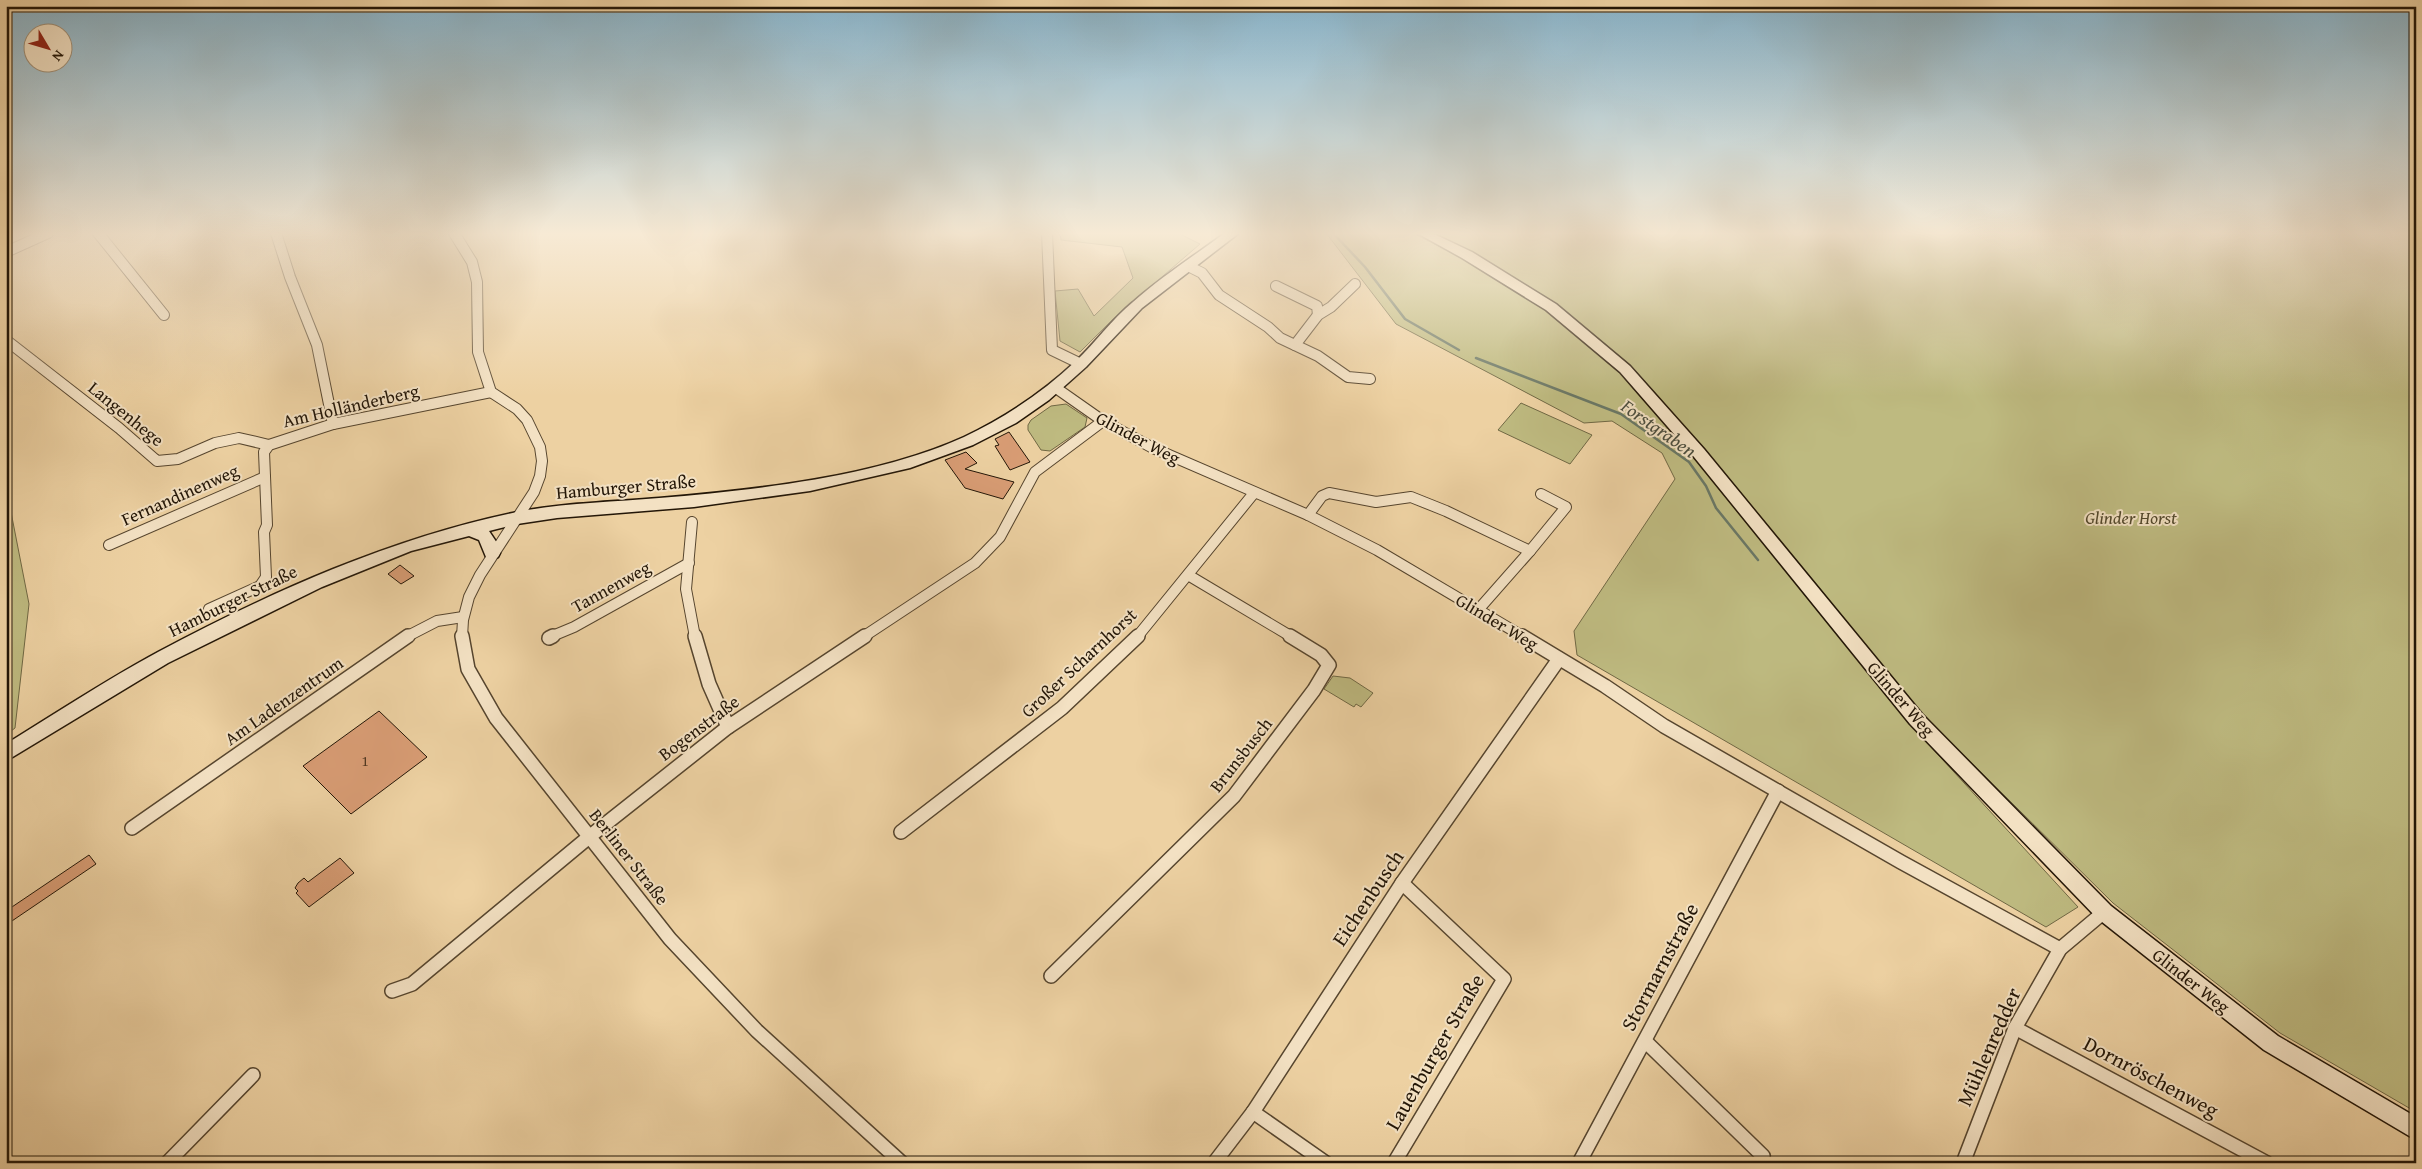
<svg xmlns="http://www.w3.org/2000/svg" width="2422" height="1169" viewBox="0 0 2422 1169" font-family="'Gentium Book Plus',serif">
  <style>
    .green { fill: #beba80; stroke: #706844 }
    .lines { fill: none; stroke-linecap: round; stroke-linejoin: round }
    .stream { stroke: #6a7765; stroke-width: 2.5 }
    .building { fill: #d99d75; stroke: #231607 }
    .street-far1-casing { stroke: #56452e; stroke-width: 12 }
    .street-casing { stroke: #56452e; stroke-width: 16 }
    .secondary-casing { stroke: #231607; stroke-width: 3 }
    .street-far1 { stroke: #f3e1c3; stroke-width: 10 }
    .street { stroke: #f3e1c3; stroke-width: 13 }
    .secondary { fill: #f3e1c3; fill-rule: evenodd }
    .labels { text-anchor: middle; stroke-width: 4; stroke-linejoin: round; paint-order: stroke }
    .number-label { font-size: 15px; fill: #503822 }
    .street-label { font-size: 18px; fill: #231607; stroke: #f3e1c3 }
    .park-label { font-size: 18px; font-style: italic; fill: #52472b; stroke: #f3e1c3 }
    .water-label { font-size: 19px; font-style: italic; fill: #4c4e3e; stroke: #f3e1c3 }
    .near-street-label { font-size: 21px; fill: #231607; stroke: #f3e1c3 }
  </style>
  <rect width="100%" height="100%" fill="#edd1a2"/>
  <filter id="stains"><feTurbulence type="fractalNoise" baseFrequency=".004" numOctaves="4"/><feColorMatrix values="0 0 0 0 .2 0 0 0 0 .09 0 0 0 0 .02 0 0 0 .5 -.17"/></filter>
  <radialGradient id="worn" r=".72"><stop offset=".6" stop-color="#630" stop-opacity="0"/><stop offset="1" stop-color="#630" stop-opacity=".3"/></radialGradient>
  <g class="green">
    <polygon points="1060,233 1185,233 1182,235 1200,244 1112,320 1080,352 1060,341 1055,291 1078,289 1094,316 1133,278 1122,247 1061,240"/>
    <polygon points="1326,233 1413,233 1462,258 1546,310 1619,371 1692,455 1908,722 2078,907 2046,927 1577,655 1574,631 1675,479 1662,453 1612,421 1584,423 1396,324"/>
    <polygon points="1435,233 2416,233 2416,1112 2280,1033 2113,903 1924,716 1706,451 1632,367 1556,304 1472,252"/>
    <polygon points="1521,403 1592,435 1570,464 1498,430"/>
    <polygon points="1066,404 1087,418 1085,427 1050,451 1041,450 1028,430 1028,425 1031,420 1051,406"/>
    <polygon points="6,503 10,507 29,604 15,728 6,735"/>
    <polygon points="1333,676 1350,678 1373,693 1361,707 1356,704 1354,707 1324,689"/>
  </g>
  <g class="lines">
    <g class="stream">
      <polyline points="1333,233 1365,267 1405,319 1459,350"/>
      <polyline points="1476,358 1621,414 1689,462 1706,486 1716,508 1758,560"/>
    </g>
  </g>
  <g class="building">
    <polygon points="1009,432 1030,462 1010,470 995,446 999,445 995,439"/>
    <polygon points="966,452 977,463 965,469 1014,482 1003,499 965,488 945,460"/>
    <polygon points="400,565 414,576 401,584 388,574"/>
    <polygon points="379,711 427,757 351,814 303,766"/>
    <polygon points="89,855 96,864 6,925 6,911"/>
    <polygon points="340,858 354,873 309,907 296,893 298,891 295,888 298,883 304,878 308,882"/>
  </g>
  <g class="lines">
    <g class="street-far1-casing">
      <g id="street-far1">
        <polyline points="98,233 164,315"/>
        <polyline points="276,233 290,277 317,345 333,424"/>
        <polyline points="454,233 472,262 477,282 478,352 491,392 517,409 527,420 540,447 542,461 540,476 534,492 480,575 469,597 463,620 462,637"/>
        <polyline points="1047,233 1052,350 1081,364"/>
        <polyline points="6,252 48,233"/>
        <polyline points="1188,266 1202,273 1219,295 1268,327 1280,338 1318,356 1348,377 1370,379"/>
        <polyline points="1276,286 1317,306 1318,315"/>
        <polyline points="6,340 119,428 157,461 178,459 215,443 239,438 269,445"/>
        <polyline points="1295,345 1318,315 1331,307 1355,284"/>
        <polyline points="1056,388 1103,421 1153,448 1308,515 1377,550 1524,637"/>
        <polyline points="1308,515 1322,496 1329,493 1376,502 1411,497 1446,511 1530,551 1478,610"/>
        <polyline points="692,522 686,589 695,637"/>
        <polyline points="109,545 265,477"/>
        <polyline points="1530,551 1566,507 1541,494"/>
        <polyline points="1188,575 1292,637"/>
        <polyline points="209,609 260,586 266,577 264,532 267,525 264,452 269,445 333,424 491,392"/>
        <polyline points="406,637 437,621 463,617"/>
        <polyline points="550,637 574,627 689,563"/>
        <polyline points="863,637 975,563 1000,537 1035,472 1103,421"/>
        <polyline points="1137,637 1254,493"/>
      </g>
    </g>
    <g class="street-casing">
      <g id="street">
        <polyline points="462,636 468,669 496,718 670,939 757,1031 902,1163"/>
        <polyline points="695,636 709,684 728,727"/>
        <polyline points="1522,636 1605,686 1664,726 1901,862 2060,949"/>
        <polyline points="549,638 553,636"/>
        <polyline points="132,828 408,636"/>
        <polyline points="901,832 1062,708 1138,636"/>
        <polyline points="1051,976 1234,796 1314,690 1329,665 1321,655 1290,636"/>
        <polyline points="392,991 412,984 589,837 728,727 865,636"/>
        <polyline points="2015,1028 2267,1163"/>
        <polyline points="1645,1041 1763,1156 1759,1163"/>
        <polyline points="1253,1112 1326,1163"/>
        <polyline points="167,1163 253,1075"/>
        <polyline points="1214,1163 1253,1112 1402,883 1559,659"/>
        <polyline points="1394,1163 1504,979 1402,883"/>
        <polyline points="1579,1163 1778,791"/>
        <polyline points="1963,1163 2015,1028 2060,949 2104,912"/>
      </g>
    </g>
    <g class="secondary-casing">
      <g id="secondary">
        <path d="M1225,233H1239L1142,308L1086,367L1049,400L1016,423L973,445L910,468L810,491L694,507L557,518L517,524L489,531L497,543L500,553L498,557L492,559L486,557L479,540L469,536L411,551L322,587L168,663L6,761V744C56,713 106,680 158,652C271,592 391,538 517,512C563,503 612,502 659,498C755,490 876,477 964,437C1006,417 1043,392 1076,361C1096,342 1112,319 1133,302C1161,277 1195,255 1225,233Z"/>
        <polygon points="1417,233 1432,233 1472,252 1556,304 1630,366 1704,449 1922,714 2111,906 2278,1036 2416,1117 2416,1140 2264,1050 2097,918 1910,724 1694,457 1620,372 1546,310 1462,258"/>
      </g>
    </g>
    <use href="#street-far1" class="street-far1"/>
    <use href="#street" class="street"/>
    <use href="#secondary" class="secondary"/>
  </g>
  <linearGradient id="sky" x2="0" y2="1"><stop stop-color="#88b5cd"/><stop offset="0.59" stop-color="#f7ead5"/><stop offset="1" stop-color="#f7ead5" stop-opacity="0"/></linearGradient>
  <rect width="2422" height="396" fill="url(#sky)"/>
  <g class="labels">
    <g class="number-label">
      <text x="365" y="766">1</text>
    </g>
    <g class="street-label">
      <text transform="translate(351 406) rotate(-13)" y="6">Am Holländerberg</text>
      <text transform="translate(126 414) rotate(39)" y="6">Langenhege</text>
      <text transform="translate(1138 438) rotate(28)" y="6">Glinder Weg</text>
      <text transform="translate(626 487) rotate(-5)" y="6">Hamburger Straße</text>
      <text transform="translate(180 495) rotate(-24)" y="6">Fernandinenweg</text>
      <text transform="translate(611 587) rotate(-29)" y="6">Tannenweg</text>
      <text transform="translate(233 601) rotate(-26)" y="6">Hamburger Straße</text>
      <text transform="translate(1497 622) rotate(31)" y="6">Glinder Weg</text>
      <text transform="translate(1079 663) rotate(-43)" y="6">Großer Scharnhorst</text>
      <text transform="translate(1901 699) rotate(49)" y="6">Glinder Weg</text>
      <text transform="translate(284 701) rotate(-35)" y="6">Am Ladenzentrum</text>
      <text transform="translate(699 728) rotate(-37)" y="6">Bogenstraße</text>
      <text transform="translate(1241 755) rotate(-52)" y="6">Brunsbusch</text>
      <text transform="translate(629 857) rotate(52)" y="6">Berliner Straße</text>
      <text transform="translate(2191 981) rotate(38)" y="6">Glinder Weg</text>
    </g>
    <g class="park-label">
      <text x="2131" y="524">Glinder Horst</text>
    </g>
    <g class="water-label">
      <text transform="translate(1659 428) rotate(35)" y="7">Forstgraben</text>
    </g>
    <g class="near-street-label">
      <text transform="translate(1368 898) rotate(-56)" y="7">Eichenbusch</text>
      <text transform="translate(1660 967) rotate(-62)" y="7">Stormarnstraße</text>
      <text transform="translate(1989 1047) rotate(-66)" y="7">Mühlenredder</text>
      <text transform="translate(1435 1052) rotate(-60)" y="7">Lauenburger Straße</text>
      <text transform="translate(2151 1077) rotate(28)" y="7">Dornröschenweg</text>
    </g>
  </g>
  <rect width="2422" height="1169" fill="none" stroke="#edd1a2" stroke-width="25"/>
  <rect x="8" y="8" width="2407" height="1154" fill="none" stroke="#231607" stroke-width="2.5"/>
  <rect x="12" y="12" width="2397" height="1144" fill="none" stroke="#231607"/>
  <g transform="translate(48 48) rotate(128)"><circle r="24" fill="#f3e1c3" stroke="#a09078"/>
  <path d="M0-4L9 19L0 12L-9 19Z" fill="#8f2418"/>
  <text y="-8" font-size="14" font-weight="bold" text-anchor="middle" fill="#231607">N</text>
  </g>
  <rect width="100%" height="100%" filter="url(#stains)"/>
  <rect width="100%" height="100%" fill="url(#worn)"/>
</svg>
